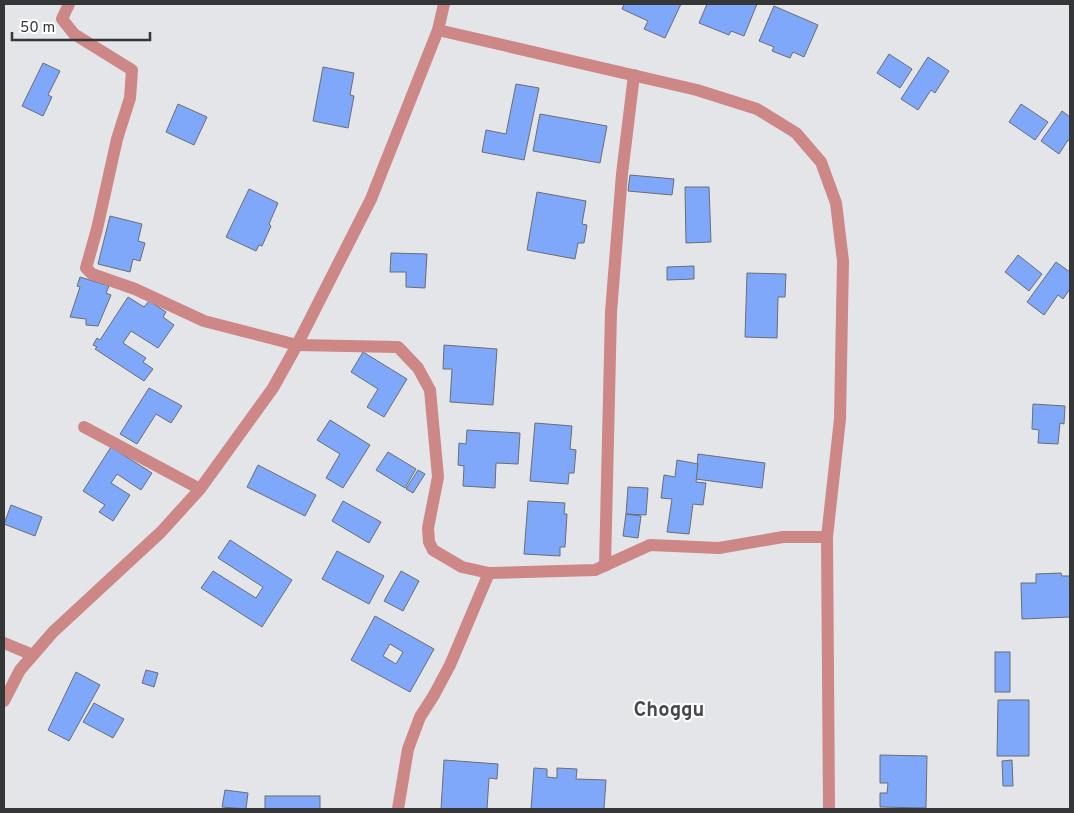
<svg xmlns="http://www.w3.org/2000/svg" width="1074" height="813" viewBox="0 0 1074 813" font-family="Overpass,sans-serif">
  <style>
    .building { fill: #7fa7fa; stroke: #6c6d71; fill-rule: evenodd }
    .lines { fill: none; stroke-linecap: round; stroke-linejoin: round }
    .street { stroke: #cc8786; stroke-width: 12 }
    .labels { text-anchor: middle; stroke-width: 4; stroke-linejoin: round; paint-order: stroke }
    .district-label { font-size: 20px; font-weight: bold; fill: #46484b; stroke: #fff }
  </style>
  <rect width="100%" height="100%" fill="#e3e5e9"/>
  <g class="building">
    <polygon points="624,4 681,4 665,38 644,29 648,21 622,9"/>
    <polygon points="707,4 757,4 744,36 731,31 729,35 699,23"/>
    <polygon points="774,6 818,25 804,57 793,52 790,58 772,51 774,47 759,41"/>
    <polygon points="889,54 912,69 900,88 877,73"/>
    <polygon points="928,57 949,71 935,93 931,90 918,110 901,99"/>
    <polygon points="43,63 60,71 48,95 52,97 43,116 22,106"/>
    <polygon points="323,67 354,73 350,95 354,96 348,128 313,121"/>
    <polygon points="516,84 539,88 524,160 482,152 486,130 506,134"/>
    <polygon points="178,104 207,117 194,145 166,132"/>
    <polygon points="1021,104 1048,122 1035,140 1009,122"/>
    <polygon points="1062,111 1070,117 1070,141 1068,140 1059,154 1041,141"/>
    <polygon points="540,114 607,126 600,163 533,151"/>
    <polygon points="630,175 674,179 672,195 628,191"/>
    <polygon points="685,187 709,187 711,242 686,243"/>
    <polygon points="249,189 278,203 269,224 271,226 262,246 259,245 256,251 226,237"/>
    <polygon points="537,192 586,201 582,224 587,225 584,243 578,243 575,259 527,250"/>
    <polygon points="110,216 142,224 138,241 145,243 140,261 133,259 130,272 98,264"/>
    <polygon points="391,253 427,254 425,288 406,287 406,272 390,272"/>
    <polygon points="1018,255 1042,274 1029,291 1005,272"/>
    <polygon points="1056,262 1070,272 1070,289 1063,299 1058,295 1044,315 1027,302"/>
    <polygon points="694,266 694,279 667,280 667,267"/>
    <polygon points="747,273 786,274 785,297 778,297 777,338 745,337"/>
    <polygon points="80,277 109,286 106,293 111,295 98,326 86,325 86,319 70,317 80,287 77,286"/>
    <polygon points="128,297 144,307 149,301 166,312 163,317 174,325 158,348 131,331 123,343 146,358 143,362 153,369 144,381 95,349 97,347 93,345 97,338 100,340"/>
    <polygon points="444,345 497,349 493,405 450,402 452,369 443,369"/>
    <polygon points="363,352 407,379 384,417 367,407 378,389 351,372"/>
    <polygon points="149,388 182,406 171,423 156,414 137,444 120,434"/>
    <polygon points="1033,404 1065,406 1064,424 1060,423 1058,444 1038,443 1039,430 1032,429"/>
    <polygon points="330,420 370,445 343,488 326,478 340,454 317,440"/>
    <polygon points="535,423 572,426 570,449 576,450 574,473 569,473 568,484 530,481"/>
    <polygon points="467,430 520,433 518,464 496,463 495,488 463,486 464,466 458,465 459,443 466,444"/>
    <polygon points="111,447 152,473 141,490 117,474 111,483 130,495 113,521 99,512 105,505 83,491"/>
    <polygon points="388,452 416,469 405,488 376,470"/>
    <polygon points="698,454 765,463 762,488 696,479"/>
    <polygon points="677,460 698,464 696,482 706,483 703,505 693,504 689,534 667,532 672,499 661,498 664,475 675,477"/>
    <polygon points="258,465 316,495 305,516 247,487"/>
    <polygon points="418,470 425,474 413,493 406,489"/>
    <polygon points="628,487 648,488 646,515 626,514"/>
    <polygon points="343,501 381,522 369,543 332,521"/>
    <polygon points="528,501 565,503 564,514 567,514 565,547 560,547 560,556 524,554"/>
    <polygon points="11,505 42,517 35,536 4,524"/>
    <polygon points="626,514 641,516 638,538 623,536"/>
    <polygon points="230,540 292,580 262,627 201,588 213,571 256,598 263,587 218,558"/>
    <polygon points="337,551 384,576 369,604 322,579"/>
    <polygon points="401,571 419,581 403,611 384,601"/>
    <polygon points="1061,573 1062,576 1070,576 1070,617 1022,619 1021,583 1036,583 1036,574"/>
    <path d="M375,616L434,649L410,692L351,660ZM390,644L403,652L396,664L383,656Z"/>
    <rect x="995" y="652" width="15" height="40"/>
    <polygon points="146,670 158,673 154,687 142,683"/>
    <polygon points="76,672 100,685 69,741 48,730"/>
    <polygon points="998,700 1029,700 1029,756 997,756"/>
    <polygon points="94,703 124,719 113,738 83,722"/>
    <polygon points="880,755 927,756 926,808 880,807 880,793 887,793 888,783 880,783"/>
    <polygon points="444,760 498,764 497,779 489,778 487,809 441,809"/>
    <polygon points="1012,760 1013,786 1003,786 1002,761"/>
    <polygon points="534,768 547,769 547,777 557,778 557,768 577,769 576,779 606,780 604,809 531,809"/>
    <polygon points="225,790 248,793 246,809 222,807"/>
    <rect x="265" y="796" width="55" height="13"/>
  </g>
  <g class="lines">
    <g class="street">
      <polyline points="69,4 62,19 74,34 132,70 130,98 117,139 97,229 86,268 92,274 135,289 204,321 297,345 398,347 418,368 430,390 438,477 428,528 429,542 433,550 462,567 489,573 595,570 650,545 719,548 783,537 827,537"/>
      <polyline points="438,30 697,90 757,109 796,133 821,162 836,203 843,261 840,419 827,537 829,809"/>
      <polyline points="84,427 200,489"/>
      <polyline points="605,566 611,312 622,174 634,75"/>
      <polyline points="4,643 33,655"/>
      <polyline points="4,701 20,670 53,632 161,532 200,489 273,388 297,345 371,199 438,30 444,4"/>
      <polyline points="398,809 408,749 420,717 434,695 450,665 489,573"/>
    </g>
  </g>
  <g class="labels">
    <g class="district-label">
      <text x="669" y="716">Choggu</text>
    </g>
  </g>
  <rect width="1074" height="813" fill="none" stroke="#353637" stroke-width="10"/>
  <path d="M12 32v8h138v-8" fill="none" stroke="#353637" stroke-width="2.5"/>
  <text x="20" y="32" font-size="15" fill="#353637" stroke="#ffffff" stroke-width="4" paint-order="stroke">50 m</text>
</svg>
